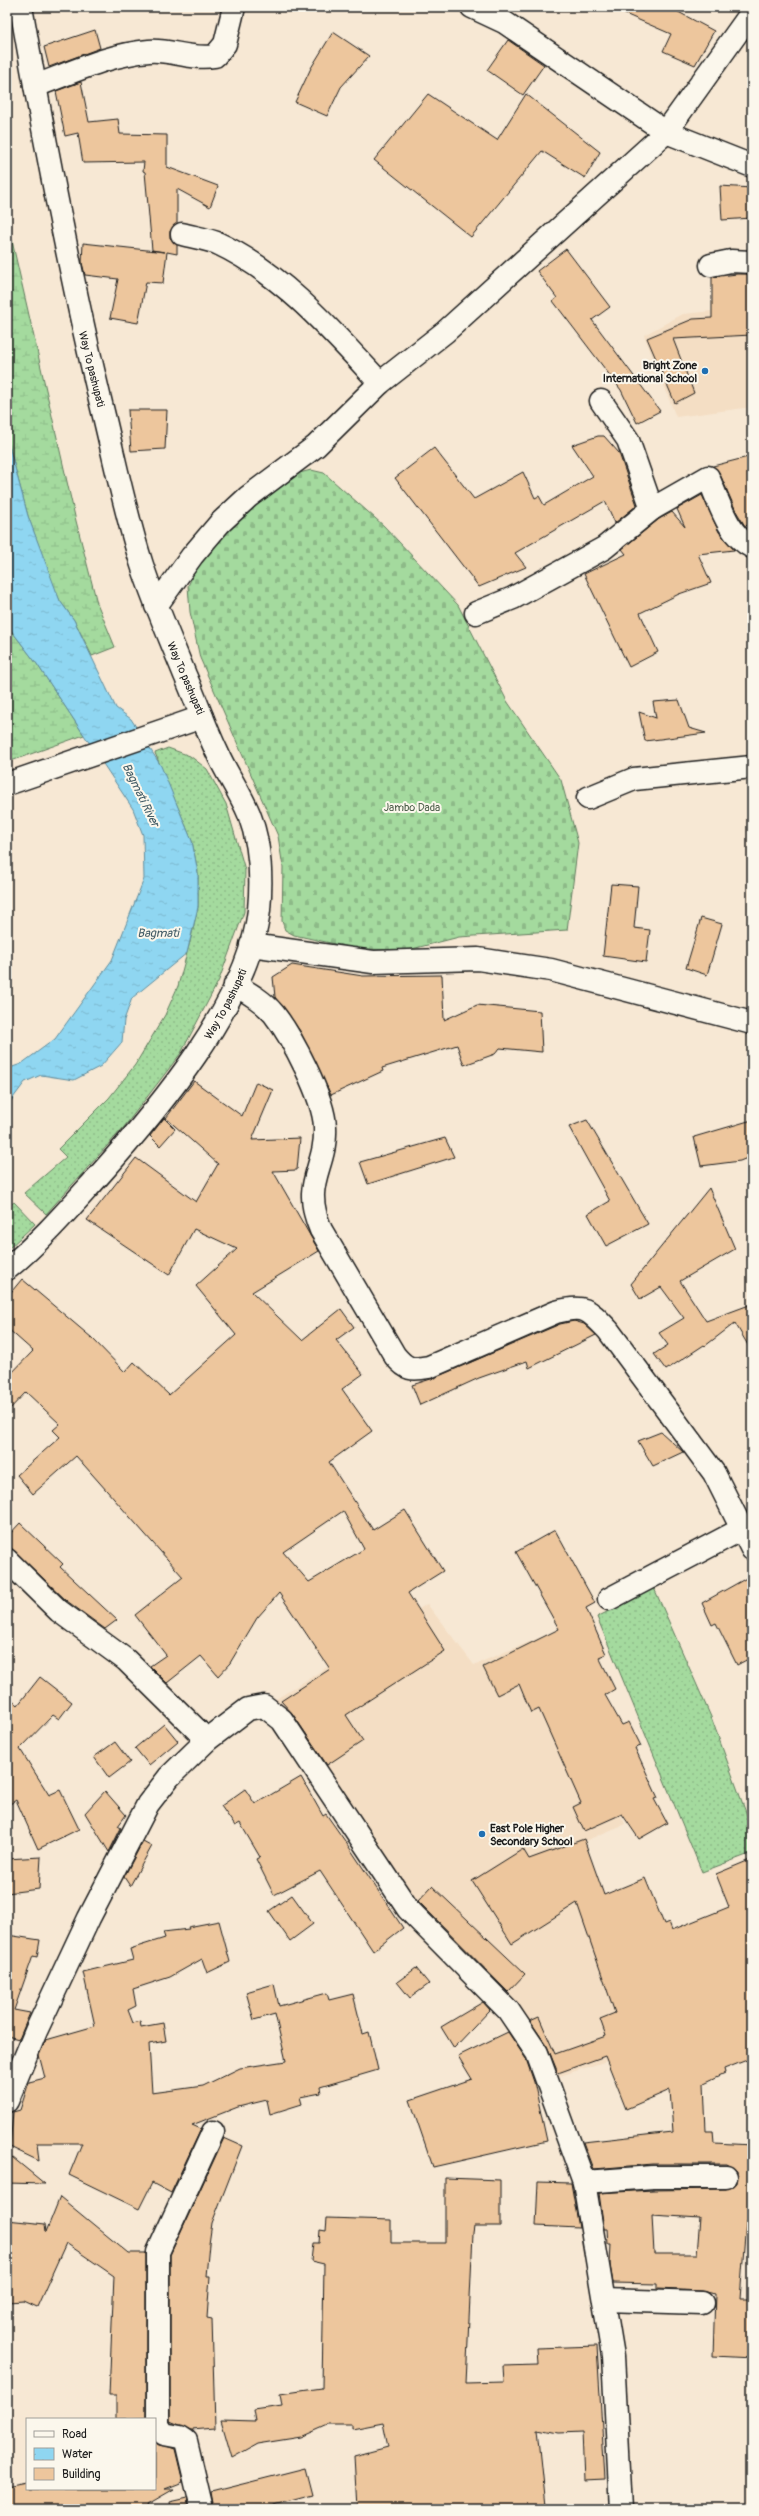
<svg xmlns="http://www.w3.org/2000/svg" width="759" height="2516" viewBox="0 0 759 2516" font-family="Pangolin,sans-serif">
  <style>
    .built { fill: #f4dec4 }
    .grass { fill: url(#grass-dots); stroke: #607b5d }
    .wetland { fill: url(#wetland-marsh); stroke: #607b5d }
    .cemetery { fill: url(#cemetery-stones); stroke: #607b5d }
    .water { fill: url(#water-ripples); stroke: #618c9c }
    .building { fill: #edc69d; stroke: #1c1c1c; fill-rule: evenodd }
    .lines { fill: none; stroke-linecap: round; stroke-linejoin: round }
    .street-casing { stroke: #1c1c1c; stroke-width: 25 }
    .secondary-casing { stroke: #1c1c1c; stroke-width: 25 }
    .street { stroke: #fbf7ec; stroke-width: 22 }
    .secondary { stroke: #fbf7ec; stroke-width: 22 }
    .poi-dot { fill: #1f6fb2; stroke: #fbf7ec; stroke-width: 1.5 }
    .labels { text-anchor: middle; stroke-width: 4; stroke-linejoin: round; paint-order: stroke }
    .poi-label { font-size: 11px; font-weight: bold; fill: #1c1c1c; stroke: #fbf7ec; text-anchor: end }
    .street-label { font-size: 11px; fill: #1c1c1c; stroke: #fbf7ec }
    .park-label { font-size: 11px; fill: #4c5e4a; stroke: #fbf7ec }
    .water-label { font-size: 12px; font-style: italic; fill: #445d67; stroke: #fbf7ec }
  </style>
  <defs>
    <pattern id="grass-dots" width="8" height="8" patternUnits="userSpaceOnUse"><rect width="8" height="8" fill="#a4da9e"/><path d="M2 2h.1M6 6h.1" fill="none" stroke="#8dba88" stroke-width="1.8" stroke-linecap="round"/></pattern>
    <pattern id="wetland-marsh" width="20" height="14" patternUnits="userSpaceOnUse"><rect width="20" height="14" fill="#a4da9e"/><path d="M1 5h8M5 5V1M11 12h8M15 12V8" fill="none" stroke="#8dba88"/></pattern>
    <pattern id="cemetery-stones" width="16" height="16" patternUnits="userSpaceOnUse"><rect width="16" height="16" fill="#a4da9e"/><path d="M2 7V4a2 2 0 0 1 4 0v3zM10 15v-3a2 2 0 0 1 4 0v3z" fill="#8dba88"/></pattern>
    <pattern id="water-ripples" width="26" height="14" patternUnits="userSpaceOnUse"><rect width="26" height="14" fill="#8fd6f1"/><path d="M2 4q2-2 4 0t4 0M15 11q2-2 4 0t4 0" fill="none" stroke="#7bb7ce"/></pattern>
  </defs>
  <rect width="100%" height="100%" fill="#f7e8d4"/>
  <filter id="ink" filterUnits="userSpaceOnUse"><feTurbulence type="fractalNoise" baseFrequency=".025" numOctaves="2"/><feDisplacementMap in="SourceGraphic" scale="8" xChannelSelector="R" yChannelSelector="G"/><feConvolveMatrix kernelMatrix="1 2 1 2 8 2 1 2 1" color-interpolation-filters="sRGB"/></filter>
  <g filter="url(#ink)">
    <g class="built">
      <polygon points="752,307 752,407 676,417 644,335 683,314"/>
      <polygon points="427,1604 474,1665 541,1637 625,1824 580,1843 651,2047 544,2081 521,2034 412,1908 273,1701"/>
    </g>
    <g class="grass">
      <polygon points="168,748 190,756 207,769 226,804 245,870 244,912 219,980 181,1053 124,1127 46,1214 24,1193 66,1157 58,1149 109,1098 135,1065 165,1015 178,986 191,938 198,907 198,873 192,841 155,753"/>
      <polygon points="14,1202 35,1224 7,1250 7,1208"/>
      <polygon points="654,1588 711,1717 752,1829 752,1853 702,1872 597,1617"/>
    </g>
    <g class="wetland">
      <polygon points="7,219 76,521 97,603 115,647 92,656 74,620 60,601 52,582 28,516 7,438"/>
      <polygon points="7,625 37,664 84,735 11,761 7,751"/>
    </g>
    <polygon class="cemetery" points="311,470 324,473 384,526 458,605 507,701 561,780 578,843 567,930 459,937 408,950 358,949 294,935 285,930 282,921 283,867 278,836 200,658 190,612 188,586 200,560 217,536 292,475"/>
    <polygon class="water" points="7,438 28,516 60,601 74,620 116,708 131,719 161,766 192,841 198,873 198,907 187,953 132,998 124,1020 122,1042 101,1066 74,1080 41,1075 25,1082 7,1106 7,1069 21,1064 55,1039 112,960 144,879 143,835 133,809 37,664 7,625"/>
    <g class="building">
      <polygon points="609,7 669,7 714,31 695,65 663,51 671,34"/>
      <polygon points="95,30 100,48 49,67 44,47"/>
      <polygon points="333,32 369,56 341,87 327,116 295,102 311,68"/>
      <polygon points="508,40 544,65 523,95 487,70"/>
      <polygon points="81,82 89,122 118,119 120,134 167,135 167,167 218,186 210,207 177,189 177,223 170,231 170,238 177,245 177,254 167,252 163,283 146,282 138,323 110,318 118,279 85,275 82,263 83,243 165,252 152,250 145,172 143,171 144,162 83,163 78,133 65,136 56,91"/>
      <polygon points="428,94 497,140 526,94 600,152 585,178 542,151 471,237 374,160"/>
      <polygon points="720,186 752,188 752,218 722,220"/>
      <polygon points="566,249 610,307 592,320 660,411 637,423 621,390 553,301 557,298 537,271"/>
      <polygon points="737,274 752,274 752,335 673,339 694,393 675,403 647,338 693,319 712,318 712,277"/>
      <polygon points="128,410 167,410 165,449 131,451"/>
      <polygon points="598,436 604,436 619,453 637,505 615,523 605,501 515,553 526,567 479,587 395,478 434,448 474,499 523,472 535,498 539,496 544,505 593,476 572,445"/>
      <polygon points="752,456 752,524 745,526 736,511 719,472 713,466"/>
      <polygon points="702,495 719,532 734,550 698,554 711,583 679,594 640,613 658,652 629,667 584,574 626,554 622,549 659,519 672,512 685,527 677,509"/>
      <polygon points="679,700 689,728 706,733 645,741 639,712 656,718 653,702"/>
      <polygon points="611,884 638,886 634,928 650,930 646,962 603,956"/>
      <polygon points="701,918 722,924 707,975 686,968"/>
      <polygon points="292,965 363,976 442,975 444,1020 477,1005 540,1011 542,1052 500,1048 495,1054 464,1065 457,1045 382,1068 383,1071 331,1095 300,1031 275,997 273,977"/>
      <path d="M194,1081L242,1116L256,1082L273,1090L252,1140L300,1138L297,1170L273,1171L319,1251L252,1292L302,1340L341,1309L354,1327L336,1340L363,1374L342,1389L372,1431L329,1462L373,1530L405,1510L443,1571L408,1593L445,1651L346,1715L363,1741L327,1765L292,1713L281,1701L330,1669L279,1593L257,1618L230,1663L218,1676L201,1656L167,1683L150,1666L166,1655L135,1615L183,1577L76,1456L33,1494L17,1475L60,1437L53,1430L60,1424L26,1392L7,1412V1378L33,1351L7,1328V1297L22,1279L92,1338L125,1372L134,1362L169,1395L236,1335L196,1286L237,1249L194,1229L169,1275L87,1220L136,1158L196,1202L218,1164L166,1118ZM343,1511L364,1549L309,1582L283,1552Z"/>
      <polygon points="164,1118 175,1129 160,1146 150,1136"/>
      <polygon points="587,1120 648,1224 606,1246 588,1214 610,1201 569,1127"/>
      <polygon points="752,1120 752,1156 740,1161 701,1166 694,1137"/>
      <polygon points="445,1138 454,1157 368,1184 360,1162"/>
      <polygon points="709,1188 735,1249 680,1281 706,1321 752,1304 752,1352 735,1323 705,1346 704,1345 666,1370 654,1354 668,1345 659,1333 684,1318 661,1287 640,1299 631,1284"/>
      <polygon points="574,1321 584,1324 596,1335 529,1368 527,1361 479,1378 420,1405 412,1385 434,1378 560,1324"/>
      <polygon points="661,1432 683,1452 653,1466 638,1441"/>
      <polygon points="20,1523 63,1564 60,1567 117,1620 105,1629 67,1601 7,1544 7,1537"/>
      <polygon points="555,1530 595,1603 586,1608 606,1654 599,1657 615,1689 605,1695 622,1725 629,1722 641,1746 635,1748 658,1798 654,1799 667,1823 639,1839 622,1814 584,1831 573,1807 581,1803 539,1709 531,1713 519,1684 497,1695 483,1667 559,1629 516,1552"/>
      <polygon points="752,1575 752,1657 737,1665 716,1623 712,1625 702,1603"/>
      <polygon points="40,1677 72,1702 59,1719 53,1715 20,1749 49,1795 60,1790 79,1829 38,1849 16,1800 7,1806 7,1695 18,1705"/>
      <polygon points="164,1724 178,1741 149,1765 135,1748"/>
      <polygon points="115,1742 130,1762 109,1778 94,1757"/>
      <polygon points="301,1777 323,1816 326,1814 345,1841 403,1928 373,1951 320,1871 274,1895 256,1859 260,1857 240,1823 235,1826 221,1806 245,1789 255,1804"/>
      <polygon points="105,1791 126,1815 118,1826 121,1828 109,1852 85,1813"/>
      <path d="M584,1839L604,1895L645,1878L664,1924L669,1922L672,1930L729,1907L716,1874L752,1859V2058L724,2069L725,2073L704,2083L706,2131H713L714,2143L752,2145V2221H746L740,2299H752V2358L713,2356L715,2294L702,2291L657,2289V2284L613,2283L610,2265L611,2244H608L607,2229H604L599,2193L653,2190L726,2189L737,2183V2171L726,2164H653L593,2169L583,2142L673,2132L670,2090L626,2109L605,2056L558,2073L547,2046L530,2021L539,2017L555,2054L606,2036L600,2019L615,2013L577,1903L512,1944L472,1881L523,1849L529,1859ZM652,2215L700,2218L697,2254H654Z"/>
      <polygon points="143,1841 152,1846 130,1886 124,1877"/>
      <polygon points="41,1857 39,1889 7,1893 7,1859"/>
      <polygon points="432,1886 525,1974 508,1992 418,1901"/>
      <polygon points="292,1895 313,1924 290,1941 269,1911"/>
      <polygon points="219,1921 230,1962 207,1973 202,1959 170,1977 133,1989 136,2006 128,2010 133,2023 140,2021 141,2027 163,2023 166,2041 149,2044 152,2093 203,2086 240,2068 286,2061 275,2014 254,2020 246,1992 274,1984 279,2006 327,1993 329,2000 353,1994 363,2034 369,2032 378,2070 320,2087 321,2093 300,2097 302,2104 270,2114 267,2100 238,2107 192,2125 201,2129 171,2193 152,2183 139,2209 69,2175 82,2143 37,2143 39,2161 10,2147 13,2112 20,2110 29,2082 45,2078 39,2055 46,2040 95,2026 83,1972 133,1960 130,1949 165,1938 163,1932 189,1929 188,1927"/>
      <polygon points="7,1935 40,1940 37,1957 33,1956 14,2010 30,2013 19,2039 7,2036"/>
      <polygon points="416,1968 429,1984 410,1998 397,1982"/>
      <polygon points="483,2002 490,2010 454,2048 441,2027"/>
      <polygon points="508,2032 526,2059 534,2082 547,2141 433,2167 410,2100 472,2079 458,2056"/>
      <polygon points="224,2138 242,2146 212,2223 209,2244 206,2276 210,2276 207,2318 212,2319 215,2428 192,2430 170,2421 170,2255"/>
      <polygon points="7,2153 45,2184 7,2183"/>
      <polygon points="445,2178 500,2180 500,2226 474,2226 473,2233 466,2383 504,2382 503,2366 538,2365 537,2348 597,2346 605,2479 584,2480 582,2432 558,2433 538,2429 546,2506 515,2509 357,2509 354,2456 388,2447 383,2423 352,2429 352,2425 328,2425 301,2437 257,2444 232,2458 221,2420 256,2421 254,2410 282,2406 280,2394 322,2388 324,2264 311,2261 313,2243 319,2243 320,2230 326,2231 327,2218 391,2220 391,2243 445,2243"/>
      <polygon points="538,2182 571,2183 579,2228 536,2226"/>
      <polygon points="60,2197 128,2253 146,2253 146,2418 116,2419 116,2395 109,2395 114,2276 66,2243 37,2307 24,2301 7,2302 7,2220 45,2224 46,2232"/>
      <polygon points="155,2442 175,2449 183,2482 165,2489 174,2489 148,2504 150,2509 7,2509 7,2486 27,2482 27,2489 155,2489"/>
      <polygon points="306,2468 313,2495 259,2509 214,2509 211,2492"/>
      <polygon points="187,2498 189,2509 170,2509 169,2502"/>
    </g>
    <g class="lines">
      <g class="street-casing">
        <g id="street">
          <polyline points="472,7 504,22 666,132 752,166"/>
          <path d="M35,86C71,73 110,54 149,51C170,49 190,60 215,56L225,44L234,7"/>
          <path d="M182,234C193,237 206,239 217,243C282,273 332,331 380,383"/>
          <polyline points="711,265 731,261 752,262"/>
          <polyline points="601,401 628,440 652,509"/>
          <polyline points="156,606 192,556 220,523 248,497 316,446 380,383 445,332 666,132 752,12"/>
          <path d="M476,613L513,598L604,548L652,509L708,477C719,501 727,535 752,547"/>
          <polyline points="7,784 202,717"/>
          <polyline points="588,798 634,779 752,767"/>
          <polyline points="251,945 373,962 478,959 551,970 752,1023"/>
          <path d="M235,985C249,993 263,1001 274,1014C292,1037 324,1098 325,1127C327,1169 300,1182 321,1230L395,1356C407,1370 411,1370 429,1367L556,1312C585,1304 589,1310 608,1330L714,1473L752,1549"/>
          <polyline points="7,1560 59,1611 126,1660 207,1740"/>
          <polyline points="609,1599 742,1529"/>
          <polyline points="7,2101 36,2031 89,1918 148,1804 169,1777 207,1740 248,1709 264,1706 282,1720 408,1909 508,2010 537,2053 584,2182 613,2356 621,2509"/>
          <polyline points="584,2182 653,2177 726,2177"/>
          <polyline points="604,2300 702,2303"/>
          <polyline points="202,2509 186,2441 180,2437 164,2434 158,2425 158,2252 213,2132"/>
        </g>
      </g>
      <g class="secondary-casing">
        <g id="secondary">
          <path id="s1" d="M7,1269C39,1243 67,1211 95,1180C156,1112 249,1003 259,910C262,878 260,843 249,814C240,792 226,773 217,752C205,727 196,700 185,675C170,638 154,602 142,565C126,516 116,466 104,416C71,281 45,144 21,7"/>
        </g>
      </g>
      <use href="#street" class="street"/>
      <use href="#secondary" class="secondary"/>
    </g>
  </g>
  <g class="poi-dot">
    <circle cx="705" cy="371" r="4"/>
    <circle cx="482" cy="1834" r="4"/>
  </g>
  <g class="labels">
    <g class="poi-label">
      <text x="697" y="369">Bright Zone<tspan x="697" dy="13">International School</tspan></text>
      <text x="490" y="1832" text-anchor="start">East Pole Higher<tspan x="490" dy="13">Secondary School</tspan></text>
    </g>
    <g class="street-label">
      <text transform="translate(92 369) rotate(76)" y="4">Way To pashupati</text>
      <text transform="translate(186 678) rotate(67)" y="4">Way To pashupati</text>
      <text dy="4" stroke="none"><textPath href="#s1" startOffset="345">Way To pashupati</textPath></text>
    </g>
    <g class="park-label">
      <text x="412" y="811">Jambo Dada</text>
    </g>
    <g class="water-label">
      <text transform="translate(141 795) rotate(64)" y="4">Bagmati River</text>
      <text x="158" y="937">Bagmati</text>
    </g>
  </g>
  <rect width="759" height="2516" fill="none" stroke="#fbf7ec" stroke-width="24"/>
  <rect x="12" y="12" width="735" height="2492" fill="none" stroke="#1c1c1c" stroke-width="1.5" filter="url(#ink)"/>
  <rect x="26" y="2418" width="130" height="72" fill="#fbf7ec" stroke="#a29f99"/>
  <rect x="34" y="2431" width="20" height="6" fill="#fbf7ec" stroke="#a29f99"/>
  <text x="62" y="2438" font-size="12" fill="#1c1c1c">Road</text>
  <rect x="34" y="2448" width="20" height="12" fill="url(#water-ripples)" stroke="#a29f99"/>
  <text x="62" y="2458" font-size="12" fill="#1c1c1c">Water</text>
  <rect x="34" y="2468" width="20" height="12" fill="#edc69d" stroke="#a29f99"/>
  <text x="62" y="2478" font-size="12" fill="#1c1c1c">Building</text>
</svg>
